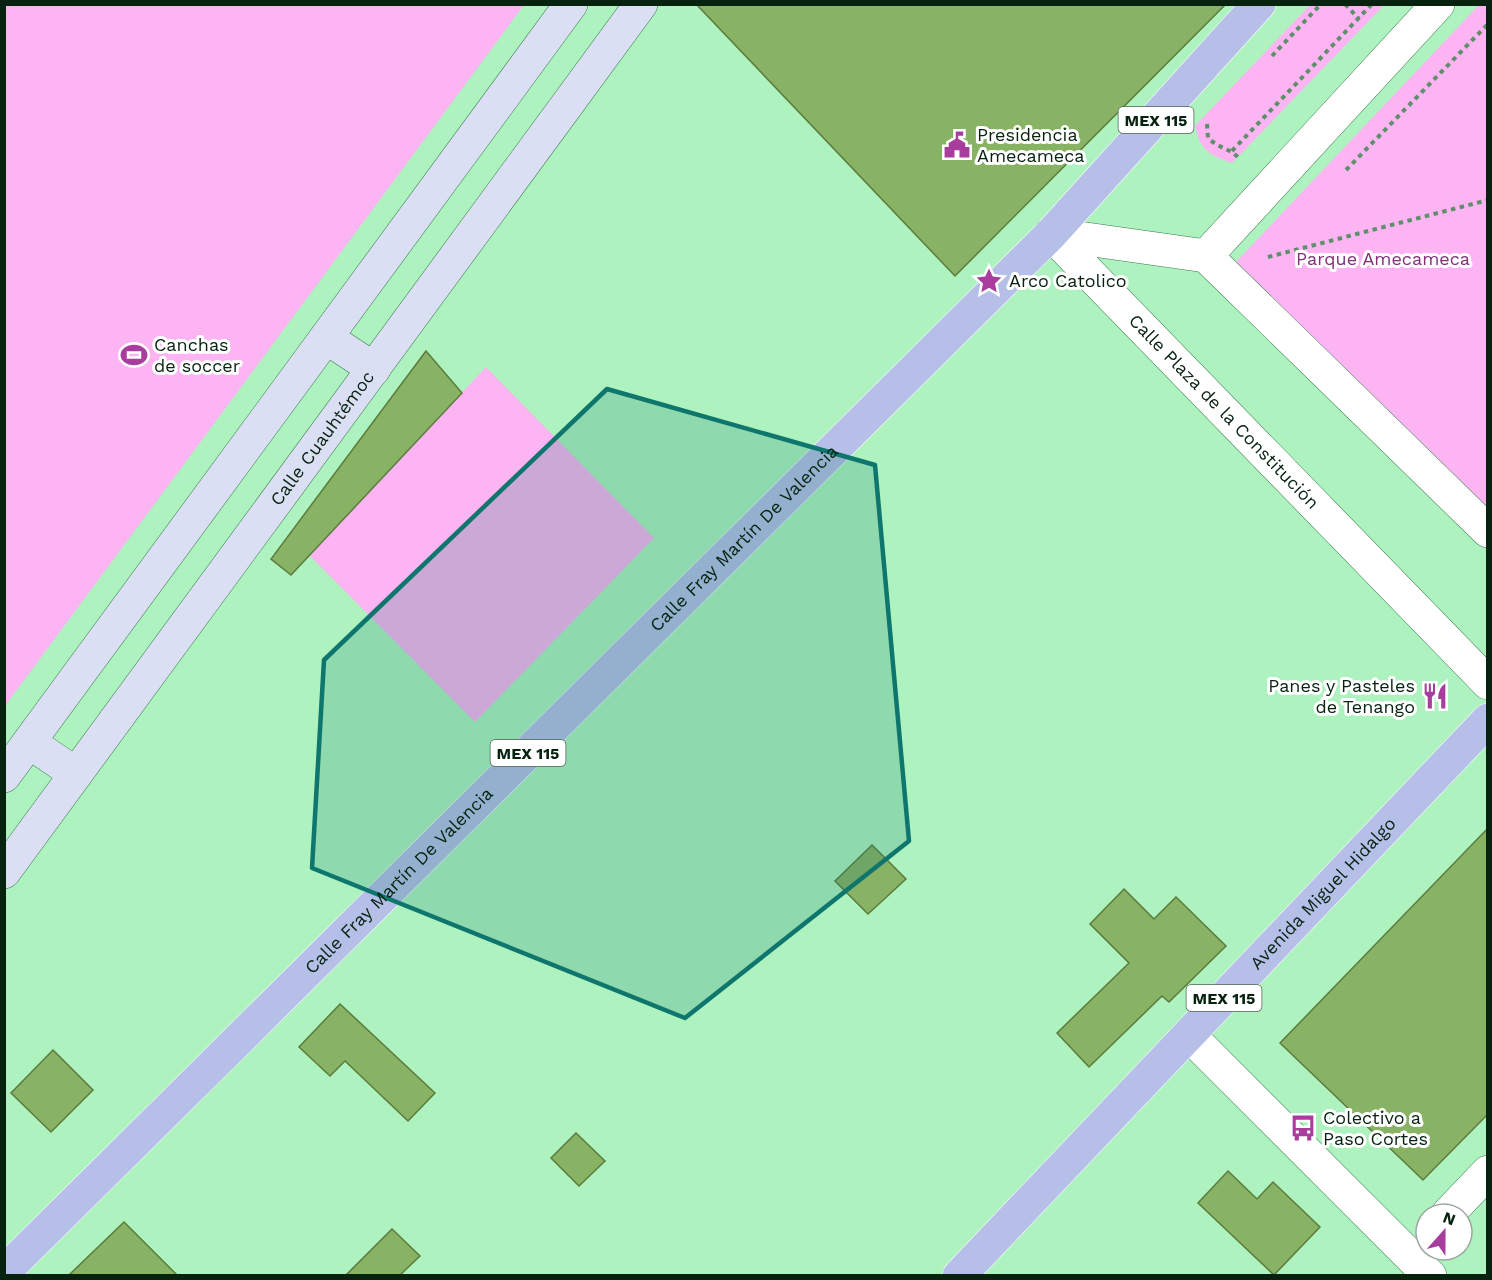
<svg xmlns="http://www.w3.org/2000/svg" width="1492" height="1280" viewBox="0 0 1492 1280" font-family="'Work Sans',sans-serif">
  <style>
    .green { fill: #fcb4f2 }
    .building { fill: #88b264; stroke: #5b7c3d; stroke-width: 1.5 }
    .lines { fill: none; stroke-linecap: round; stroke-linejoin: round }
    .street-casing { stroke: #397b4e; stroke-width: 34 }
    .secondary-casing { stroke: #397b4e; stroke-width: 34 }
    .primary-casing { stroke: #fff; stroke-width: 34 }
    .path { stroke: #5e8f6b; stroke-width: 4; stroke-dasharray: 4.5 4.5; stroke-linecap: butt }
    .street { stroke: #fff; stroke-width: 33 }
    .secondary { stroke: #dadff3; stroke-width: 33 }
    .primary { stroke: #b5bfe8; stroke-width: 33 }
    .marked { fill: #0f766e; fill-opacity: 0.2; stroke: #0f766e; stroke-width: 4.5; stroke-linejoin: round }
    .labels { text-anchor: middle; stroke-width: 6; stroke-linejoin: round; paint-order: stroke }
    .shield { fill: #fff; stroke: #516558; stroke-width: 1.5 }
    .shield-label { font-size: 16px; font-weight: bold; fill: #072310 }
    .poi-label { font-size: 18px; fill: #072310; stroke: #fff; text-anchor: start }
    .park-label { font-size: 18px; fill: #83317b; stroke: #fff }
    .street-label { font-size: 18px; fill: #072310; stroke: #fff }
  </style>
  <rect width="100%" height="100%" fill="#aef2bf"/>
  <g class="green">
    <polygon points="5,4 524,5 5,706 4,5"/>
    <path d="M1311,4L1384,5L1232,163C1208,154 1201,151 1195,126Z"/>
    <polygon points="1479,5 1487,5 1487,509 1236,262"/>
    <polygon points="486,367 654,538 475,722 309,555"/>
  </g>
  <g class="building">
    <polygon points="696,4 1226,4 955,276"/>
    <polygon points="426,351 462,393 291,575 271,559"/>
    <polygon points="1488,828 1488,1114 1423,1180 1280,1043"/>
    <polygon points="872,845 906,879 868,914 835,881"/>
    <polygon points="1124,889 1154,919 1176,897 1226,946 1169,1002 1162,996 1089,1067 1057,1033 1129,963 1090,924"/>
    <polygon points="340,1004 435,1093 408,1121 345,1061 330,1076 299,1047"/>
    <polygon points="53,1050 93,1090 51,1132 11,1093"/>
    <polygon points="576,1133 605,1161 579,1186 551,1158"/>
    <polygon points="1228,1171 1257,1199 1273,1182 1320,1227 1274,1275 1198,1203"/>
    <polygon points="124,1222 177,1275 69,1275"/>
    <polygon points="392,1229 420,1256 400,1275 346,1275"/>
  </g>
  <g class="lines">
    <g class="street-casing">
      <g id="street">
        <path id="s1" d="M1051,234L1488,683"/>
        <polyline points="1051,234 1206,256 1488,531"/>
        <polyline points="1206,256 1438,4"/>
        <polyline points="1189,1035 1430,1276"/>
        <polyline points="1448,1214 1488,1172"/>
      </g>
    </g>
    <g class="secondary-casing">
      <g id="secondary">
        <polyline points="327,338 374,369"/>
        <polyline points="29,742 76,774"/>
        <polyline points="4,776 571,4"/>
        <path id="s2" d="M4,872L641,4"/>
      </g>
    </g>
    <g class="primary-casing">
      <g id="primary">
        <path id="s3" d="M4,1272L1051,234L1259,4"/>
        <path id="s4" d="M959,1276L1488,720"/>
      </g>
    </g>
    <g class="path">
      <polyline points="1345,4 1359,19"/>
      <polyline points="1272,56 1321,4"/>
      <path d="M1207,124L1208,138C1220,149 1229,148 1239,158"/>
      <polyline points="1232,151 1372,4"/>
      <polyline points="1346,170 1488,24"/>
      <polyline points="1268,257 1488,200"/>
    </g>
    <use href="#street" class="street"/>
    <use href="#secondary" class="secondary"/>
    <use href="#primary" class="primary"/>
  </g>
  <path class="marked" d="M607,389L875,465L909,841L685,1018L312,868L324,660Z"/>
  <defs>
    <g id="civic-bare" transform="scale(2.07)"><path d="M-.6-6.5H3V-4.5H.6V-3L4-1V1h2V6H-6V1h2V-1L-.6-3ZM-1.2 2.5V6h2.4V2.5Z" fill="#a83d9e" stroke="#fff" stroke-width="2.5" paint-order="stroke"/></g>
    <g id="sight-bare" transform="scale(2.07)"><path d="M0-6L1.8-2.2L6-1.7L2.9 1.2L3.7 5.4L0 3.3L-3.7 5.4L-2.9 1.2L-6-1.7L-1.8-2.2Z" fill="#a83d9e" stroke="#fff" stroke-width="2.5" paint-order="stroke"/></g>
    <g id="stadium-bare" transform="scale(2.07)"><path d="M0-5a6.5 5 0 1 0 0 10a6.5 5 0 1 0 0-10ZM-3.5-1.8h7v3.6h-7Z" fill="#a83d9e" stroke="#fff" stroke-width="2.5" paint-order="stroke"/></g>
    <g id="restaurant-bare" transform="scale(2.07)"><path d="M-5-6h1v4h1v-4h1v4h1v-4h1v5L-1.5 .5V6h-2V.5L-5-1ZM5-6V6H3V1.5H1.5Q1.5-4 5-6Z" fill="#a83d9e" stroke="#fff" stroke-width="2.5" paint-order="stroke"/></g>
    <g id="bus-bare" transform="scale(2.07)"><path d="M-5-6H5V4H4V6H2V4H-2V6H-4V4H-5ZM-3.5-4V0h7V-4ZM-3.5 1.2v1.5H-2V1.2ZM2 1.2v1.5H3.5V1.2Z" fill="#a83d9e" stroke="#fff" stroke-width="2.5" paint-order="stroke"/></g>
  </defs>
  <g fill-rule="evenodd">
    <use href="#civic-bare" x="957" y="145"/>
    <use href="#sight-bare" x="989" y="281"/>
    <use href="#stadium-bare" x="134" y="355"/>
    <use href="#restaurant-bare" x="1435" y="696"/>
    <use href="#bus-bare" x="1303" y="1128"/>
  </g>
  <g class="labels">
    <g class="shield">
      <rect x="1118.5" y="107" width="75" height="26" rx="4.5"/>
      <rect x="490.5" y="740" width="75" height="26" rx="4.5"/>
      <rect x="1186.5" y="985" width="75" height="26" rx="4.5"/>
    </g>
    <g class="shield-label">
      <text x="1156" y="126">MEX 115</text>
      <text x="528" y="759">MEX 115</text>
      <text x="1224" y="1004">MEX 115</text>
    </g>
    <g class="poi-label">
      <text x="977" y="141">Presidencia<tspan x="977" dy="21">Amecameca</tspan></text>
      <text x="1009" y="287">Arco Catolico</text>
      <text x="154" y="351">Canchas<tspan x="154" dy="21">de soccer</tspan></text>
      <text x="1415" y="692" text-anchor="end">Panes y Pasteles<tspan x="1415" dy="21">de Tenango</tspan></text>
      <text x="1323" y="1124">Colectivo a<tspan x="1323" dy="21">Paso Cortes</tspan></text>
    </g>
    <g class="park-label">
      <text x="1383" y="265">Parque Amecameca</text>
    </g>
    <g class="street-label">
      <text dy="6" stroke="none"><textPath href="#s1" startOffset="248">Calle Plaza de la Constitución</textPath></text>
      <text dy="6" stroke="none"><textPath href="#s2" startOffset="538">Calle Cuauhtémoc</textPath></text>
      <text dy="6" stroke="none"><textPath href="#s3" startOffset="1042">Calle Fray Martín De Valencia</textPath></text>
      <text dy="6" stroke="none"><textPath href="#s3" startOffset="556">Calle Fray Martín De Valencia</textPath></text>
      <text dy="6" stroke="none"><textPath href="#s4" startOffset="528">Avenida Miguel Hidalgo</textPath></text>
    </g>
  </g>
  <rect width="1492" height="1280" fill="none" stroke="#072310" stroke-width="12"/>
  <g transform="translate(1444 1232) rotate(21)"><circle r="28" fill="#ffffff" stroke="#9ca79f" stroke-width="1.5"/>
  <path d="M0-4.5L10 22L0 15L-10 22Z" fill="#a83d9e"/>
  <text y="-9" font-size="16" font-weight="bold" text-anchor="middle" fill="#072310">N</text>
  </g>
</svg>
